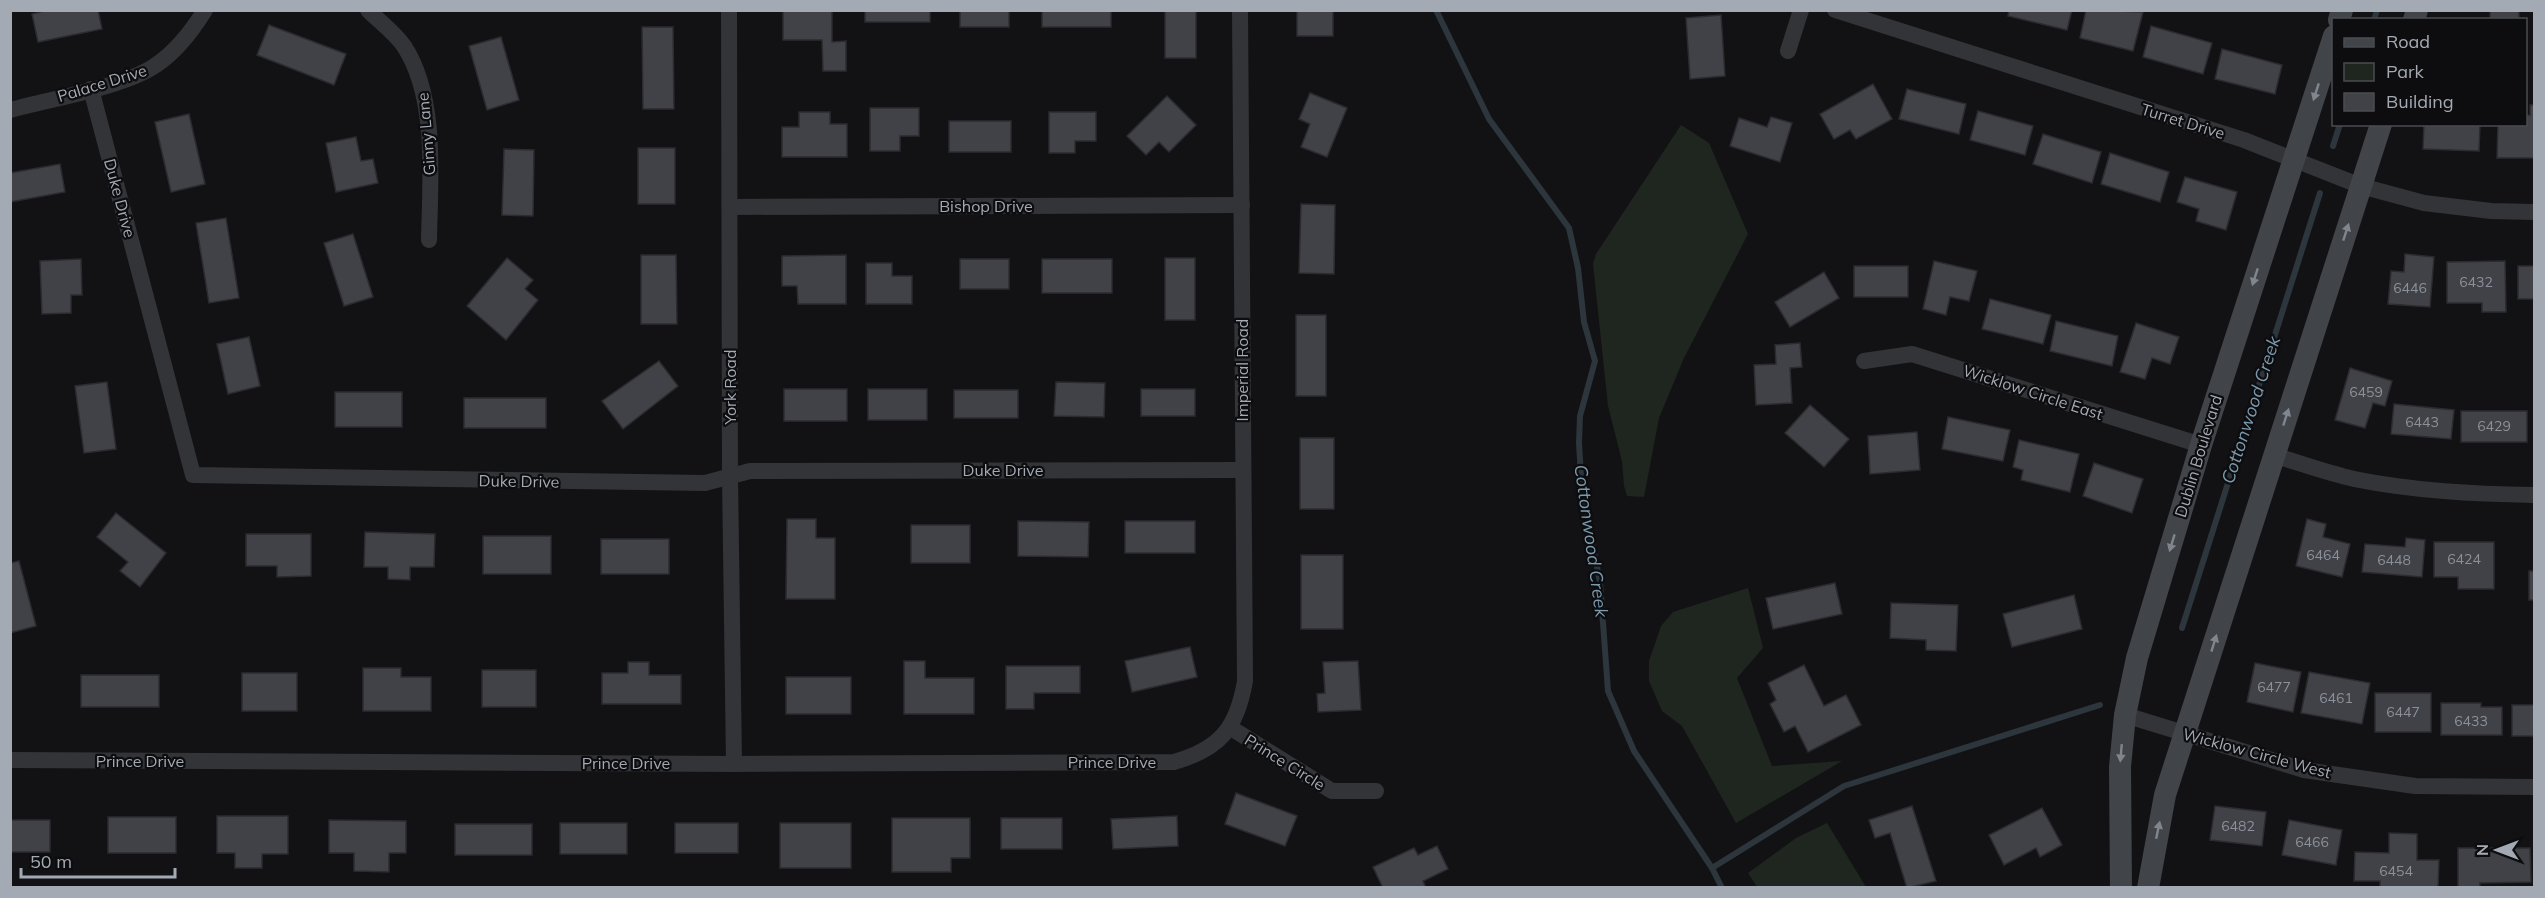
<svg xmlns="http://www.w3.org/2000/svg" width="2545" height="898" viewBox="0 0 2545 898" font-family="Mulish,sans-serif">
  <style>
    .green { fill: #1e261f }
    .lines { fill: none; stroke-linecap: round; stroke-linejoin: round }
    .stream { stroke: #2c363c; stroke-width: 6 }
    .building { fill: #414247; stroke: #2c2c30; stroke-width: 1.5 }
    .street { stroke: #333438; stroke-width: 16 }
    .secondary { stroke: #414448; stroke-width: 22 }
    .oneway { fill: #81868e }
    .labels { text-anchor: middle; stroke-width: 4.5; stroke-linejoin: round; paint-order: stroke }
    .number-label { font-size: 14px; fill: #8b9099 }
    .street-label { font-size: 16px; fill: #a4aab4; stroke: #0d0d0f }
    .water-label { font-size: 18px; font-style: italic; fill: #7b9aae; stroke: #0d0d0f }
  </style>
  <rect width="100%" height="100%" fill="#121214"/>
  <g class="green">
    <polygon points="1681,125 1709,143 1748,234 1684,358 1659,418 1644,497 1627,496 1624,486 1622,461 1608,406 1593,264 1596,254"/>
    <polygon points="1748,588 1763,648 1737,678 1772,766 1842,761 1736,823 1682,726 1662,711 1649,681 1649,661 1661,626 1673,612"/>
    <polygon points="1827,823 1866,887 1757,887 1748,873 1796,838"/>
  </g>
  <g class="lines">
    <g class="stream">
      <polyline points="1436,10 1489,119 1569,228 1578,268 1584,322 1595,361 1580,416 1579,443 1582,493 1600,582 1608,691 1634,751 1712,868 1722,888"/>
      <polyline points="2374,20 2377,10"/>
      <polyline points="2333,146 2340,124"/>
      <polyline points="2182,628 2320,193"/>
      <polyline points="1712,868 1844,786 2100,705"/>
    </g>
  </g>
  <g class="building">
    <polygon points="48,10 98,10 102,29 38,42 32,14"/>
    <polygon points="783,10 832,10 832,42 846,41 846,71 823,71 822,40 783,40"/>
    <rect x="865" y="10" width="65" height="12"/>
    <rect x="960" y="10" width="49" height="17"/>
    <rect x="1042" y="10" width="69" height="17"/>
    <rect x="1165" y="10" width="31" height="48"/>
    <rect x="1297" y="10" width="36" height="26"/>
    <polygon points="2009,10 2072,10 2067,30 2008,16"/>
    <polygon points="2086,10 2143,12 2133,51 2080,38"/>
    <polygon points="2473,10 2532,10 2532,11 2519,11 2519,20 2490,20 2490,11"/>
    <polygon points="1721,15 1725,76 1690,79 1686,18"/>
    <polygon points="269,25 346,54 334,85 257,55"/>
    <polygon points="2151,26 2212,43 2203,74 2143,57"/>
    <polygon points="642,27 673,27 674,109 643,109"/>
    <polygon points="501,37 519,100 487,110 469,46"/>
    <polygon points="2222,49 2282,65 2275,94 2215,79"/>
    <polygon points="1873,84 1892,119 1856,139 1850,130 1834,139 1820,114"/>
    <polygon points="1907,89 1966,104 1959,134 1899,119"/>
    <polygon points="1310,93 1347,108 1327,157 1301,147 1310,124 1299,119"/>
    <polygon points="1167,96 1196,125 1169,152 1159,142 1146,155 1127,136"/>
    <polygon points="2530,105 2534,105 2534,158 2497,158 2498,124 2526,124 2526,115 2530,115"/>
    <polygon points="870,108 919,108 919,136 900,136 900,151 870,151"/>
    <polygon points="1978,111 2033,126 2025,155 1970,140"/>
    <polygon points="799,112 830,112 830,124 847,124 847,157 782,157 782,127 799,127"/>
    <polygon points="1049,112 1096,112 1096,141 1075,141 1075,153 1049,153"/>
    <polygon points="189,114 205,184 171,192 155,122"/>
    <polygon points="1771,117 1792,123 1780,162 1730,146 1739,118 1767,127"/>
    <rect x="949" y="121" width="62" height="31"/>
    <polygon points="2424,124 2480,124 2479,151 2423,149"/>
    <polygon points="2043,134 2101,152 2092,183 2033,164"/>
    <polygon points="356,137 361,161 373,159 378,183 336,192 326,143"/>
    <rect x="638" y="148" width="37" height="56"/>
    <polygon points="504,149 534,150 533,216 502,215"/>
    <polygon points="2110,153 2169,172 2160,202 2101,184"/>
    <polygon points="60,164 65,192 10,202 10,173"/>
    <polygon points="2185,177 2237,192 2226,230 2196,221 2199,209 2177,202"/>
    <polygon points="1301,204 1335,205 1334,274 1299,273"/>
    <polygon points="226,218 239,298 209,303 196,223"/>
    <polygon points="353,234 373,297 344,306 324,243"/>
    <polygon points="2405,254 2434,257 2430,307 2388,304 2391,271 2404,272"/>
    <polygon points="641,255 676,255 677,324 641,324"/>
    <polygon points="846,255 846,304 798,304 797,286 782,286 782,256"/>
    <polygon points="507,258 533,280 525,289 538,300 506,340 467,306"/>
    <rect x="1165" y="258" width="30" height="62"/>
    <polygon points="81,259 82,295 71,295 71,313 42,314 40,261"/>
    <rect x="960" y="259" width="49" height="30"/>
    <rect x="1042" y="259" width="70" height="34"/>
    <polygon points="1934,261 1977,271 1969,301 1950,297 1946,315 1923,309"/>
    <polygon points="2505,261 2506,312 2482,312 2482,303 2447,303 2447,262"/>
    <polygon points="866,263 892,263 892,276 912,276 912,304 866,304"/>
    <rect x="1854" y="266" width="54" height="31"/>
    <rect x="2518" y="266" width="16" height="33"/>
    <polygon points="1824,272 1839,298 1790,327 1775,302"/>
    <polygon points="1990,299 2051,315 2043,344 1982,329"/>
    <rect x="1296" y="315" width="30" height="81"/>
    <polygon points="2056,321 2118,336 2112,366 2050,351"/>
    <polygon points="2136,323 2179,337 2170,364 2152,358 2145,379 2120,372"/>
    <polygon points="249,337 260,386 228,394 217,344"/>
    <polygon points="1800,343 1802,367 1790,368 1792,403 1756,405 1754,365 1776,364 1775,345"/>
    <polygon points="659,361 678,386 623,429 602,401"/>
    <polygon points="2350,368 2392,381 2385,406 2373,403 2365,428 2335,420"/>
    <polygon points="107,382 116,449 84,453 75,386"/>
    <polygon points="1056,382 1105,383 1104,417 1054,416"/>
    <rect x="784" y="389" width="63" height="32"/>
    <rect x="868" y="389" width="59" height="31"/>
    <rect x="1141" y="389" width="54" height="27"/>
    <rect x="954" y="390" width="64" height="28"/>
    <rect x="335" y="392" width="67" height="35"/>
    <rect x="464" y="398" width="82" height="30"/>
    <polygon points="2394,404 2454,410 2451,439 2391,434"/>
    <polygon points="1810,405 1849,439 1824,467 1785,433"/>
    <rect x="2461" y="411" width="66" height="31"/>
    <polygon points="1948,417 2010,430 2003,461 1942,449"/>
    <polygon points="1917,432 1920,470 1870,474 1868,436"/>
    <rect x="1300" y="438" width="34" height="71"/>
    <polygon points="2019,440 2079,454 2070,492 2021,480 2023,470 2013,467"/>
    <polygon points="2094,463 2143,479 2132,513 2083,496"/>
    <polygon points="116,513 166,553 140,587 120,571 128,562 97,537"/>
    <polygon points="787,519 816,519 816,538 835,538 835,599 786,599"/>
    <polygon points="2307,519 2326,524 2323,537 2350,544 2342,577 2296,566"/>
    <polygon points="1018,521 1089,522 1088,557 1018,556"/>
    <rect x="1125" y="521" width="70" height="32"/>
    <rect x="911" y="525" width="59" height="38"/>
    <polygon points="365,532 435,534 434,567 410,567 410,580 388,579 388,567 364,567"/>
    <polygon points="246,534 311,534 311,576 277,577 277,566 246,566"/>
    <rect x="483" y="536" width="68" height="38"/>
    <polygon points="2406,538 2425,540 2422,577 2362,572 2365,544 2405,547"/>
    <rect x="601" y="539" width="68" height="35"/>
    <polygon points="2434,542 2494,542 2494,589 2458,589 2458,577 2434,577"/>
    <rect x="1301" y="555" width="42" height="74"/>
    <polygon points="19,561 36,626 10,633 10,563"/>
    <rect x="2529" y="571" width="5" height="29"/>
    <polygon points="1835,583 1842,614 1773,629 1766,598"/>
    <polygon points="2074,595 2082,629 2012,647 2003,614"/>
    <polygon points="1891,603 1958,605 1956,651 1926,650 1926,640 1890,638"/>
    <polygon points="1190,647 1197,677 1132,692 1125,661"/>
    <polygon points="904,661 925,661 925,678 974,678 974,714 904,714"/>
    <polygon points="1358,661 1361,710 1318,712 1317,694 1325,693 1323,662"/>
    <polygon points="628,662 649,662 649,675 681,675 681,704 602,704 602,673 628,673"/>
    <polygon points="2255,663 2301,672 2293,712 2247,702"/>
    <polygon points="1804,665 1824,706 1846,695 1861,725 1808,752 1795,726 1784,732 1770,704 1776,700 1768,683"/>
    <polygon points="1006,666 1080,666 1080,693 1034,693 1034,709 1006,709"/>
    <polygon points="363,668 401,668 401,677 431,677 431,711 363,711"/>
    <rect x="482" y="670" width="54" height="37"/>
    <polygon points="2309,672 2370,683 2362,724 2301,713"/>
    <rect x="242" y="673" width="55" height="38"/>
    <rect x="81" y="675" width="78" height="32"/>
    <rect x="786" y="677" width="65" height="37"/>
    <rect x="2375" y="693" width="56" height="39"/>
    <polygon points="2441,703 2481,703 2481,707 2502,707 2502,735 2441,735"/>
    <rect x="2512" y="705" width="22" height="31"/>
    <polygon points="1236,793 1297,816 1285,846 1225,824"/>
    <polygon points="1912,806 1936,881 1907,888 1890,833 1875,838 1869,820"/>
    <polygon points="2215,806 2266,812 2262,846 2210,840"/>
    <polygon points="2042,808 2062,845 2040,857 2036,848 2004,865 1989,835"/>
    <polygon points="217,816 288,816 288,854 262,854 262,868 235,868 235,853 217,853"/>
    <polygon points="1177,816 1178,846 1113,849 1111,819"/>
    <rect x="108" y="817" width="68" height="36"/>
    <polygon points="892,818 970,818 970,858 951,858 951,872 892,872"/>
    <rect x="1001" y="818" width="61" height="31"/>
    <rect x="10" y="820" width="40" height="32"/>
    <polygon points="329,820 406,821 406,853 389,853 389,872 354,871 354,853 329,853"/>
    <polygon points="2289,820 2342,830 2336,865 2282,855"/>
    <rect x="560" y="823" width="67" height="31"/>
    <rect x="675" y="823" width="63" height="30"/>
    <rect x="780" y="823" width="71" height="45"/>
    <rect x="455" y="824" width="77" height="31"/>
    <polygon points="2389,833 2417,834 2417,860 2439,860 2438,887 2380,888 2380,881 2354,881 2355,852 2389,853"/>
    <polygon points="1437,846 1448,869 1423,881 1426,888 1383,888 1373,867 1414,848 1418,855"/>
    <polygon points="2458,848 2530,848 2531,882 2480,883 2480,888 2458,888"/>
  </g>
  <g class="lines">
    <g class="street">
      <path d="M368,10C380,22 395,33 404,46C438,98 430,180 429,240"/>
      <polyline points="729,10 730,477 734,764"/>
      <polyline points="1835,10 2244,140 2361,186 2424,203 2491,211 2534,212"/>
      <polyline points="1788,51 1801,10"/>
      <polyline points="91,89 193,475 705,483 750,471 1242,470"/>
      <path d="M10,110C49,99 125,87 156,65C177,51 192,31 205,10"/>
      <polyline points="730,207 1242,205"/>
      <polyline points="1864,361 1912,354 2201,445"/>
      <path d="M2273,455C2300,463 2327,473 2354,479C2414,491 2474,494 2534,495"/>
      <polyline points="2125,715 2304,770 2415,786 2534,787"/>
      <polyline points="1231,728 1332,791 1376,791"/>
      <path d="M10,760L734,764L1174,762C1220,749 1237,728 1245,681L1240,10"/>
    </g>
    <g class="secondary">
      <polyline points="2339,20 2342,10"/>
      <polyline points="2414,20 2417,10"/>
      <polyline points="2121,888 2120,767 2125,715 2137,658 2201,445 2334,36"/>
      <polyline points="2148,888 2165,795 2381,124"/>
    </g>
  </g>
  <defs><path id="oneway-solid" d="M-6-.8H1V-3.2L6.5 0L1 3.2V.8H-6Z" transform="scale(1.5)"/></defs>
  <g class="oneway">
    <use href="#oneway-solid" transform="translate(2316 92) rotate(108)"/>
    <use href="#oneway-solid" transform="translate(2346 232) rotate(-72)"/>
    <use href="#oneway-solid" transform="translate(2255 277) rotate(108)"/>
    <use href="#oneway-solid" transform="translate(2286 417) rotate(-72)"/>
    <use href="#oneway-solid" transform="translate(2172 543) rotate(107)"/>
    <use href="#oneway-solid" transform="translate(2214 643) rotate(-73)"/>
    <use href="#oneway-solid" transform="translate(2121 753) rotate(95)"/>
    <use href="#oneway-solid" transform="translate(2158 830) rotate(-78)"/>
  </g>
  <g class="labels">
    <g class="number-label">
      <text x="2476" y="287">6432</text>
      <text x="2410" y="293">6446</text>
      <text x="2366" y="397">6459</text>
      <text x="2422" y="427">6443</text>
      <text x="2494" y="431">6429</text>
      <text x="2323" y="560">6464</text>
      <text x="2464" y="564">6424</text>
      <text x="2394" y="565">6448</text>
      <text x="2274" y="692">6477</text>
      <text x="2336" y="703">6461</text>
      <text x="2403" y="717">6447</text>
      <text x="2471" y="726">6433</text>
      <text x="2238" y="831">6482</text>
      <text x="2312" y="847">6466</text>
      <text x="2396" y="876">6454</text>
    </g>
    <g class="street-label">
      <text transform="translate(102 83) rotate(-17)" y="6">Palace Drive</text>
      <text transform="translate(2183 121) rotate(17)" y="6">Turret Drive</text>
      <text transform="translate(426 134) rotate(-95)" y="6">Ginny Lane</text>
      <text transform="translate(120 198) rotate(75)" y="6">Duke Drive</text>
      <text x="986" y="212">Bishop Drive</text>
      <text transform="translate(1242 370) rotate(-90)" y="6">Imperial Road</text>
      <text transform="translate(730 387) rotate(-90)" y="6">York Road</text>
      <text transform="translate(2033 392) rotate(18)" y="6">Wicklow Circle East</text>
      <text transform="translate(2198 456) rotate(-73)" y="6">Dublin Boulevard</text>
      <text x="1003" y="476">Duke Drive</text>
      <text transform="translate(519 481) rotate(1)" y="6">Duke Drive</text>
      <text transform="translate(2257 753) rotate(15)" y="6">Wicklow Circle West</text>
      <text x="140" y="767">Prince Drive</text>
      <text x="1112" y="768">Prince Drive</text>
      <text transform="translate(1285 762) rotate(32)" y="6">Prince Circle</text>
      <text x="626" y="769">Prince Drive</text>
    </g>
    <g class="water-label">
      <text transform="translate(2251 410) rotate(-72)" y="6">Cottonwood Creek</text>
      <text transform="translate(1591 541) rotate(82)" y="6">Cottonwood Creek</text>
    </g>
  </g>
  <rect width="2545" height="898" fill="none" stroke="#a4aab4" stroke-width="24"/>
  <rect x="2332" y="18" width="195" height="108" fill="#0d0d0f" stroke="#494c51" stroke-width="1.5"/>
  <rect x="2344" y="38" width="30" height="9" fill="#414448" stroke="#494c51" stroke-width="1.5"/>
  <text x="2386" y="48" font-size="18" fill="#a4aab4">Road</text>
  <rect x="2344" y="63" width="30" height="18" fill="#1e261f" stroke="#494c51" stroke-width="1.5"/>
  <text x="2386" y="78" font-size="18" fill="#a4aab4">Park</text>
  <rect x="2344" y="93" width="30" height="18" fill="#414247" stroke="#494c51" stroke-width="1.5"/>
  <text x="2386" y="108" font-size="18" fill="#a4aab4">Building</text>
  <g transform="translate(2497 850) rotate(270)" stroke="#0d0d0f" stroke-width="4.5" paint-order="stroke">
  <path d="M0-4.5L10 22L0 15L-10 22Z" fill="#a4aab4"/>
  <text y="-9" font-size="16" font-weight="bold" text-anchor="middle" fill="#a4aab4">N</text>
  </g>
  <path d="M21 868v9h154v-9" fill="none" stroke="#a4aab4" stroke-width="3"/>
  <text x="30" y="868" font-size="18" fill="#a4aab4" stroke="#0d0d0f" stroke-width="4.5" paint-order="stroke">50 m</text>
</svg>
